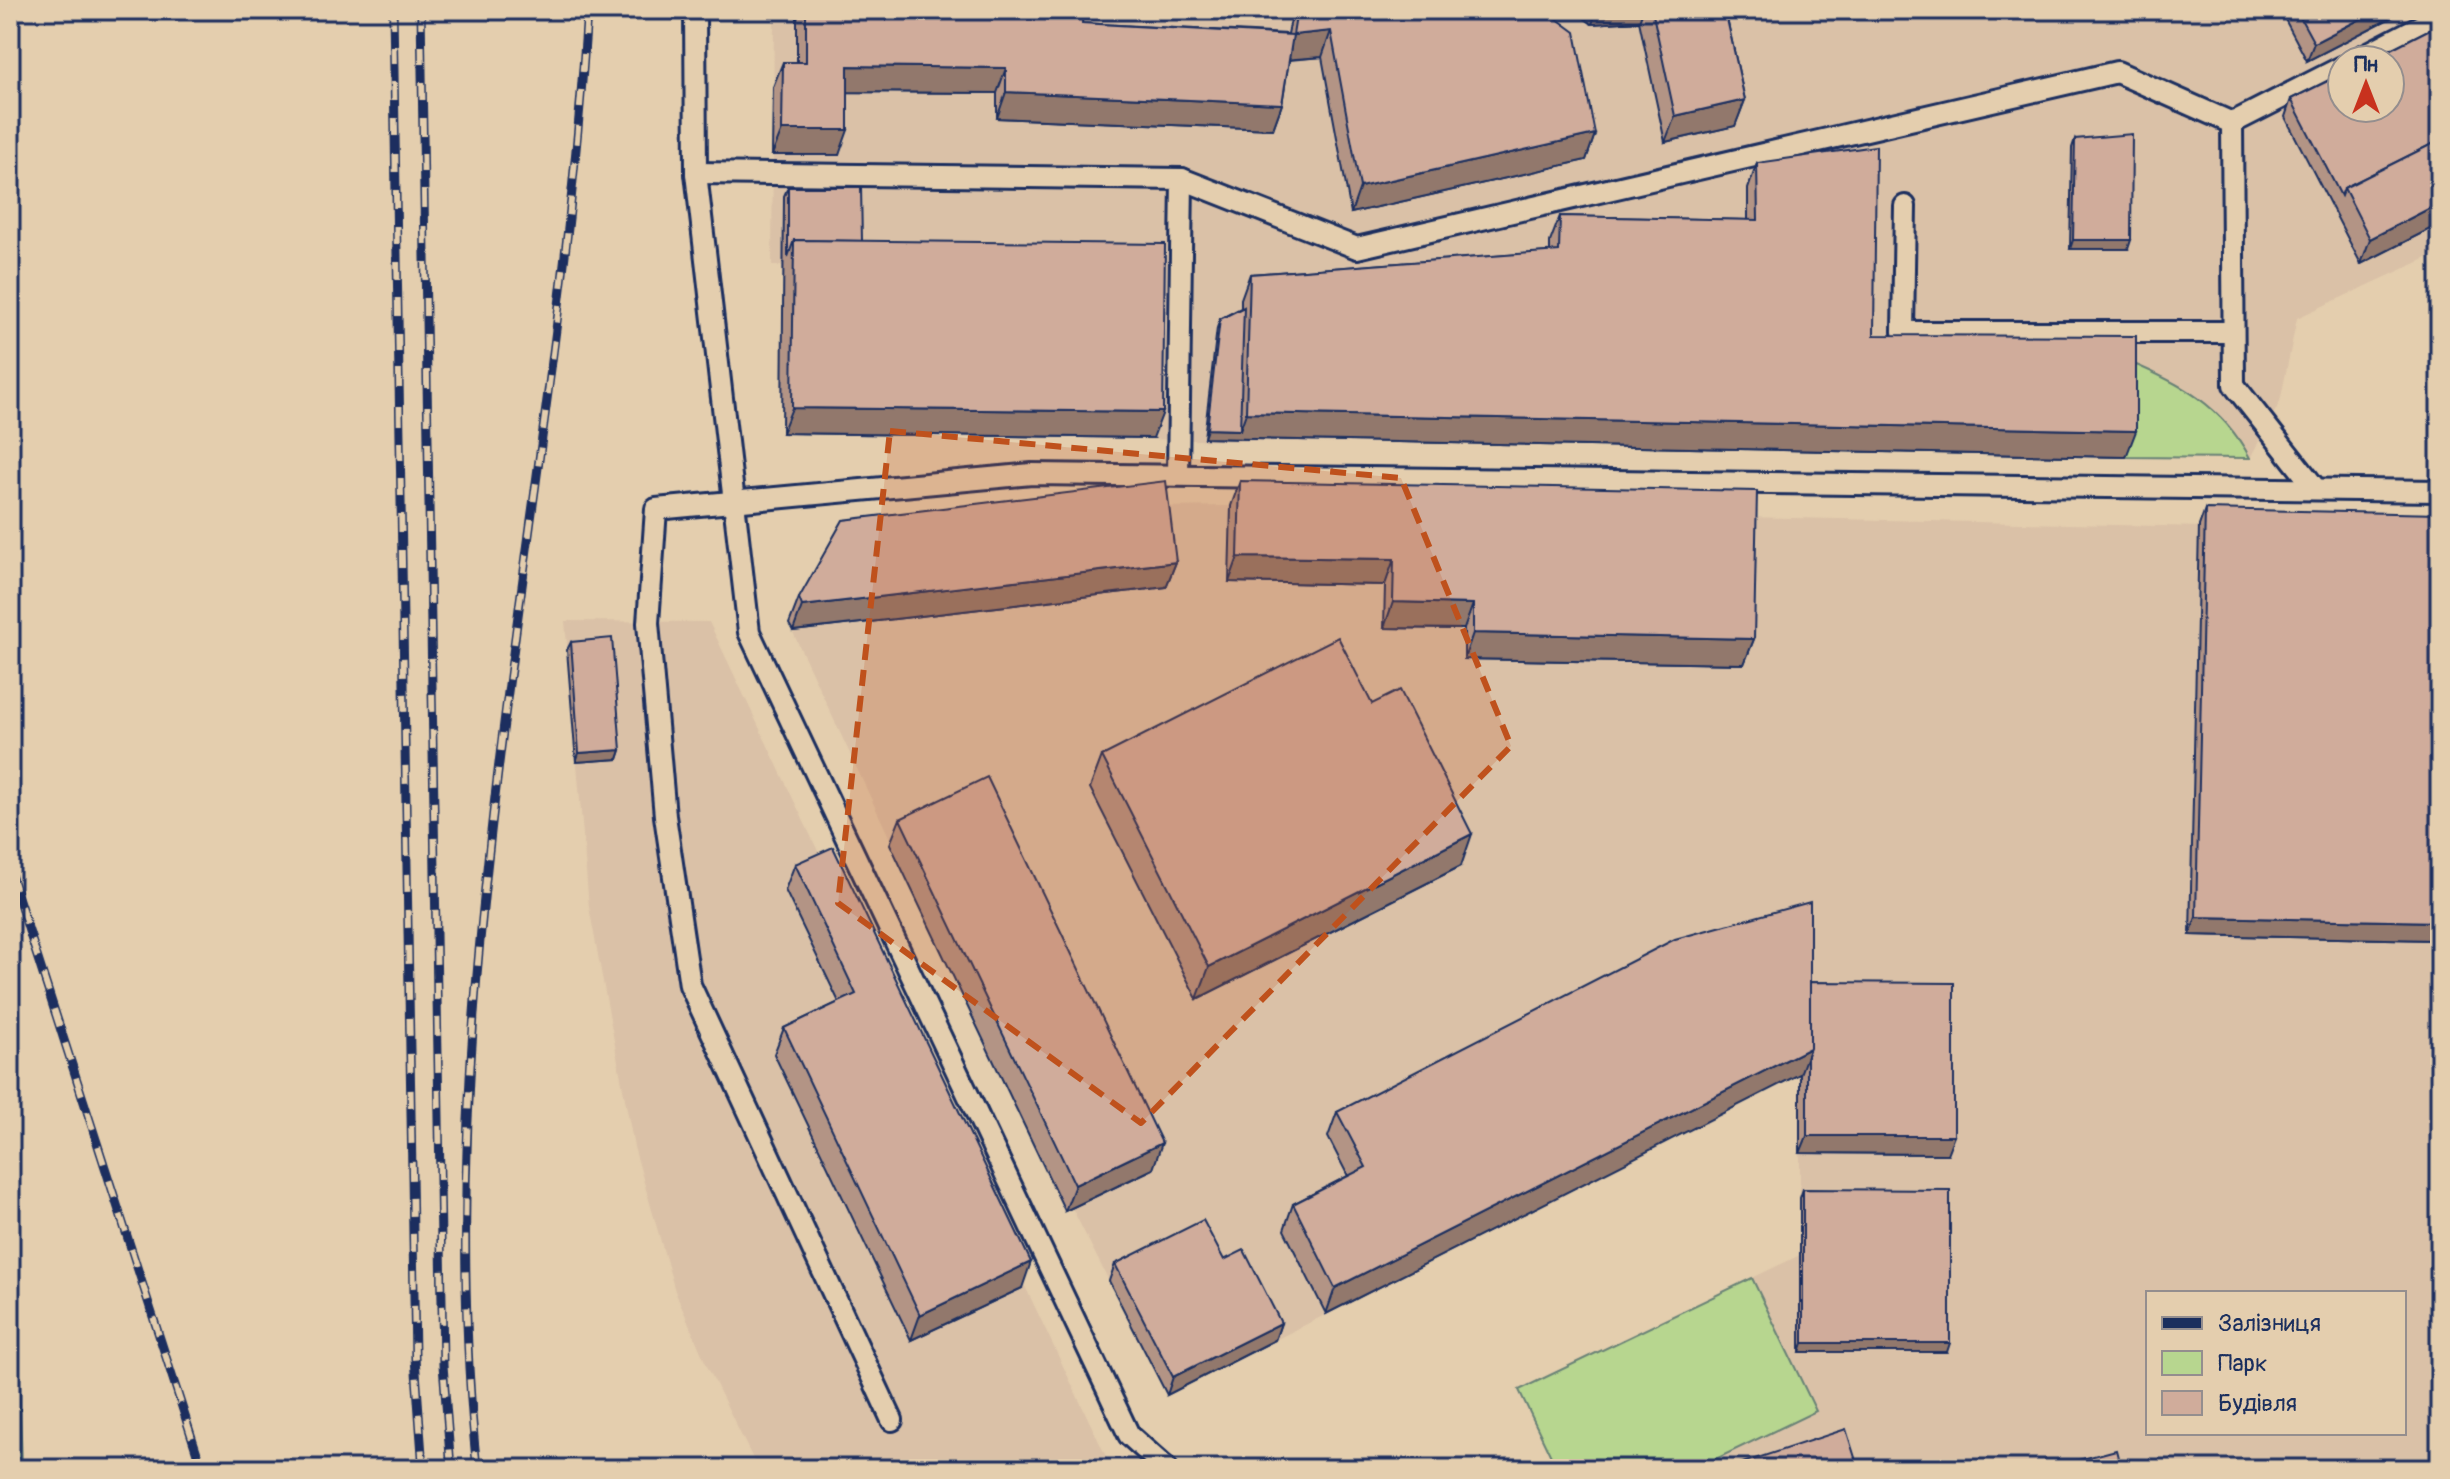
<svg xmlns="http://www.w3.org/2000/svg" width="2450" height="1479" viewBox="0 0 2450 1479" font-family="Pangolin,sans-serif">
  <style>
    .built { fill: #dac1a7; fill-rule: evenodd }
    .green { fill: #b7d68f; stroke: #698276; stroke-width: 2 }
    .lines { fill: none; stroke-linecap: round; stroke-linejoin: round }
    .lane-casing { stroke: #1b2f5e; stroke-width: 26 }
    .lane { stroke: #e4ceae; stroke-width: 20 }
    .rail-casing { stroke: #1b2f5e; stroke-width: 9 }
    .rail { stroke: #e4ceae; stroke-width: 6; stroke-dasharray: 18; stroke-linecap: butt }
    .wall { fill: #b39485; stroke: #1b2f5e; stroke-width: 2 }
    .shaded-wall { fill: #92786c; stroke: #1b2f5e; stroke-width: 2 }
    .building { fill: #d0ac9b; stroke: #1b2f5e; stroke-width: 2 }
    .marked { fill: #bf511c; fill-opacity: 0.2; stroke: #bf511c; stroke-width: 6; stroke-dasharray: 16 10; stroke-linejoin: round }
  </style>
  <rect width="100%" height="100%" fill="#e4ceae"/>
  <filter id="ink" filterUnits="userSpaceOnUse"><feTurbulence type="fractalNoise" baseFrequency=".0125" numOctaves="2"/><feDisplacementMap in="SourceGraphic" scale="16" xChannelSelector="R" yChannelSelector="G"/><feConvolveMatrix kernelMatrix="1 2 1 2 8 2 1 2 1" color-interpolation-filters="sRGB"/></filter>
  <g filter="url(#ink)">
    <g class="built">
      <path d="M774,10H2280L2307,61L2406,10H2438L2440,252L2297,318L2280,402L2250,458L782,433L784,266H772ZM2342,60H2390V108H2342Z"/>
      <path d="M1231,506L2440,532V1469H1557L1519,1390L1800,1255V1074L1167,1395L1072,1208L1065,1211L789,624L834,545L1156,507ZM2148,1293H2404V1433H2148Z"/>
      <polygon points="565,621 709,622 1112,1469 758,1469 707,1366 675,1291 634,1147 589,907"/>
    </g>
    <g class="green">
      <path d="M2127,361C2180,383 2222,405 2250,458L2126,457Z"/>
      <polygon points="10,1086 22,1469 10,1469"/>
      <polygon points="1752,1278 1816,1411 1695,1469 1557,1469 1519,1390"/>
    </g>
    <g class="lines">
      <g class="lane-casing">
        <g id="lane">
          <polyline points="695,10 696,173 749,632 1129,1435 1167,1469"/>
          <polyline points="2355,60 2440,16"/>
          <polyline points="696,173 1182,179 1357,248 2117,72 2232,123"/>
          <polyline points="1905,206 1903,332 2233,332"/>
          <polyline points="1178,475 1182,179"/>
          <polyline points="2315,488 2234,385 2232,123 2342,67"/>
          <polyline points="892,1420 690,985 665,816 648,623 656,509 1032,474 2440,491"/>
        </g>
      </g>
      <use href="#lane" class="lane"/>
      <g class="rail-casing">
        <g id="rail">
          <polyline points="393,10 415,1358 423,1469"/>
          <polyline points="421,10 443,1365 451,1469"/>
          <polyline points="10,872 202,1469"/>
          <path d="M477,1469C426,982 558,495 587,10"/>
        </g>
      </g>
      <use href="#rail" class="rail"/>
    </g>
    <g class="wall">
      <polygon points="797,10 1083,10 1082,23 1288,34 1293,10 1545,10 1595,134 1586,160 1351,213 1322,57 1289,60 1282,104 1273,129 997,118 997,93 848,92 839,155 772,155 773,87 783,62 797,62"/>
      <polygon points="1573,10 1725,10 1745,100 1735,126 1665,142 1639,21 1592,24"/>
      <polygon points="2280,10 2406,10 2307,61"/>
      <polygon points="2440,24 2440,224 2361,264 2285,117 2291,99"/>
      <polygon points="2075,139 2128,249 2070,249 2072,148"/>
      <polygon points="1757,163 1874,335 2126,457 1204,438 1217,328 1220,319 1241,308 1241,299 1250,274 1550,252 1550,242 1560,216 1748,220 1748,189"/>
      <polygon points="788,187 862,241 1153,438 782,433 784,196"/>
      <polygon points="1240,481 1754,639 1744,664 1464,659 1464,629 1384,628 1385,585 1229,582 1231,506"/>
      <polygon points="2205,509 2440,922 2434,940 2190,935 2199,526"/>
      <polygon points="1176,562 1166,587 793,631 789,624 799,598"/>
      <polygon points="571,642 621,750 618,759 576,762 567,650"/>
      <polygon points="1372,704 1461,866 1197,999 1090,788 1102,756"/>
      <polygon points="900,819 1153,1169 1065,1211 890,844"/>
      <polygon points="795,864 1022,1288 911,1340 774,1054 784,1028 839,1002 785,890"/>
      <polygon points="1810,982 1947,1154 1800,1153 1800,1073 1326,1314 1284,1230 1293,1204 1348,1176 1328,1137 1337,1112"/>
      <polygon points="1803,1189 1947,1352 1800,1352 1800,1198"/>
      <polygon points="1224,1260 1281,1323 1275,1340 1167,1395 1109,1281 1115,1264"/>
    </g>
    <g class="shaded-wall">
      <polygon points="1597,10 1643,10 1639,21 1592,24"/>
      <polygon points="2378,10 2406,10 2307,61 2314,43"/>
      <polygon points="1331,31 1322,57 1283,60 1293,35"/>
      <polygon points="848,66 1006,68 997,93 839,92"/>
      <polygon points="1006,92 1282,104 1273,129 997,118"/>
      <polygon points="1745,100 1735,126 1665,142 1675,116"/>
      <polygon points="782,130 848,130 839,155 772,155"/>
      <polygon points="1595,134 1586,160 1351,213 1360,187"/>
      <polygon points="2440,203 2440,224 2361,264 2370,239"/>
      <polygon points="2073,240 2131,240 2128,249 2070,249"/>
      <polygon points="792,408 1163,412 1153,438 782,433"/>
      <polygon points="1246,413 2136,431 2126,457 1204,438 1207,429 1240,430"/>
      <polygon points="1238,557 1394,559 1385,585 1229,582"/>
      <polygon points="1176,562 1166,587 793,631 802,606"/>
      <polygon points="1393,602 1473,604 1464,629 1384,628"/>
      <polygon points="1473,633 1754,639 1744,664 1464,659"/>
      <polygon points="621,750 618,759 576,762 579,753"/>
      <polygon points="1472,834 1461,866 1197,999 1209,967"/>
      <polygon points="2196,917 2440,922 2440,924 2434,940 2190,935"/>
      <polygon points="1810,1048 1800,1074 1326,1314 1335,1288"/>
      <polygon points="1807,1136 1954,1136 1947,1154 1800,1153"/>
      <polygon points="1162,1143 1153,1169 1065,1211 1075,1185"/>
      <polygon points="1031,1262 1022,1288 911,1340 920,1315"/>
      <polygon points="1281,1323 1275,1340 1167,1395 1173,1377"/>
      <polygon points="1803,1343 1950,1343 1947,1352 1800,1352"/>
      <polygon points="1857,1464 1855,1469 1841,1469"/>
    </g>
    <g class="building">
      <polygon points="806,10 1083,10 1082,23 1293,35 1282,104 1006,92 1006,68 848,66 848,130 782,130 783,62 806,62"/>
      <polygon points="1297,10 1545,10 1575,32 1595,134 1360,187 1331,31 1293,35"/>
      <polygon points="1652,10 1725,10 1745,100 1675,116"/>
      <polygon points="2296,10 2378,10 2314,43"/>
      <polygon points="2440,24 2440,140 2344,188 2341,196 2291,99 2342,74 2342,108 2390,108 2390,60 2369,60"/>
      <polygon points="2132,134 2131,240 2073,240 2075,139"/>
      <polygon points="2440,140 2440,203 2370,239 2344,188"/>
      <polygon points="1876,146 1874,335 2136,336 2136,431 1246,413 1250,274 1559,251 1560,216 1758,220 1757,163"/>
      <polygon points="788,187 861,187 862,241 794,240 788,257"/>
      <polygon points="794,240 1165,244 1163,412 792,408"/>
      <polygon points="1244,307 1240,430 1207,429 1220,319"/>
      <polygon points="1166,481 1176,562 802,606 799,598 843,520"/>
      <polygon points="1240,481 1757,491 1754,639 1473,633 1473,604 1393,602 1394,559 1238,557"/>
      <polygon points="2205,509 2440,514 2440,922 2196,917"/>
      <polygon points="1338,637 1372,704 1400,690 1472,834 1209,967 1102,756"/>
      <polygon points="612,638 621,750 579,753 571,642"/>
      <polygon points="987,777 1162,1143 1075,1185 900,819"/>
      <polygon points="833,847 1031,1262 920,1315 784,1028 856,994 795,864"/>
      <polygon points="1810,902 1810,1048 1335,1288 1293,1204 1366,1167 1337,1112 1675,939"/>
      <polygon points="1810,982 1954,983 1954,1136 1807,1136 1807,1055 1810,1048"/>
      <polygon points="1803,1189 1950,1190 1950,1343 1803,1343"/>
      <polygon points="1203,1220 1224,1260 1244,1250 1281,1323 1173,1377 1115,1264"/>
      <polygon points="1846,1429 1857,1464 1841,1469 1724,1469"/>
      <polygon points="2116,1450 2121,1469 2045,1469"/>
    </g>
  </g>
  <path class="marked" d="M890,431L1401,478L1511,746L1141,1123L838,903Z"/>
  <rect width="2450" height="1479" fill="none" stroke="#e4ceae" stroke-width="40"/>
  <rect x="20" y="20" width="2410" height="1439" fill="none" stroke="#1b2f5e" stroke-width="3" filter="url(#ink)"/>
  <rect x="2146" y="1291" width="260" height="144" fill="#e4ceae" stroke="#948e8e" stroke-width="2"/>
  <rect x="2162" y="1317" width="40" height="12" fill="#1b2f5e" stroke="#948e8e" stroke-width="2"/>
  <text x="2218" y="1331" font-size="24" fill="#1b2f5e">Залізниця</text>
  <rect x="2162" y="1351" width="40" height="24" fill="#b7d68f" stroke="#948e8e" stroke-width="2"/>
  <text x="2218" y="1371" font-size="24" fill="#1b2f5e">Парк</text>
  <rect x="2162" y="1391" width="40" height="24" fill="#d0ac9b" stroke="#948e8e" stroke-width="2"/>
  <text x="2218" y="1411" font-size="24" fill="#1b2f5e">Будівля</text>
  <g transform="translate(2366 84)"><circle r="38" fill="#e4ceae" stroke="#948e8e" stroke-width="2"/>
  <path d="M0-6L14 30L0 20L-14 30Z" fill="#c8321e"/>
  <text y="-12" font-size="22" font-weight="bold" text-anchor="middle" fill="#1b2f5e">Пн</text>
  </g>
</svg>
